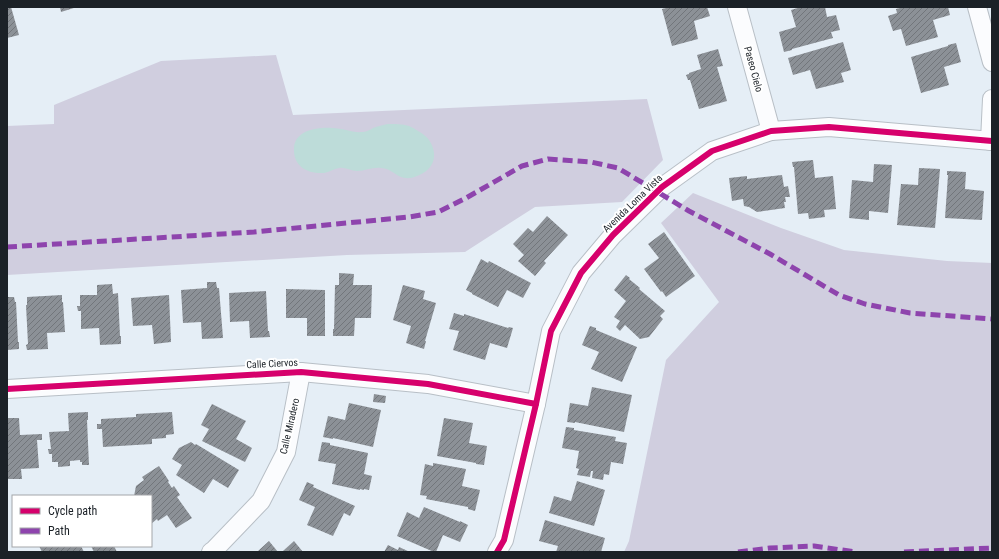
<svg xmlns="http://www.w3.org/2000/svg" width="999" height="559" viewBox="0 0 999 559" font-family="'Roboto Condensed',sans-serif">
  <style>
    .grass { fill: #d0cedf }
    .water { fill: #bddcd9 }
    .building { fill: url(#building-hatch) }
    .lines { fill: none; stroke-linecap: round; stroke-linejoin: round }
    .street-casing { stroke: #b8bfc6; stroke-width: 20 }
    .street { stroke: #fbfcfe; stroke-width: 18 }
    .quiet { stroke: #8e44ad; stroke-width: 5; stroke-dasharray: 10 5; stroke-linecap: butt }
    .cycleway-casing { stroke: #fff; stroke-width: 8 }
    .cycleway { stroke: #d6006c; stroke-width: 6 }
    .labels { text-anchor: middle; stroke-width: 4; stroke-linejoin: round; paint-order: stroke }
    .street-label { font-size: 10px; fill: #1b2127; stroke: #fff }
  </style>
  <defs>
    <pattern id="building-hatch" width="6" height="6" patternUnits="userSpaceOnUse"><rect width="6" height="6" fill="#8c9197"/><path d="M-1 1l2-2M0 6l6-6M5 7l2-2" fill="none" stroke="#72767b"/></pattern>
  </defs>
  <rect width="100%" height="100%" fill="#e5eef6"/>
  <g class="grass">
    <polygon points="276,55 293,115 647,99 663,160 622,202 535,207 465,252 347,255 7,275 7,126 54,124 54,105 161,61"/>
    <polygon points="693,193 781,228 844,250 947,261 992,263 992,552 624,552 629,541 666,360 719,302 661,223"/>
  </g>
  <path class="water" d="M388,124C395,124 402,124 409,126C415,129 425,134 429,140C439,155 434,170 417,176C399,184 394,168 381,168C373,167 365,171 357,171C351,171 345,167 339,168C334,169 329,172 324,173C308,174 293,167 294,148C295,130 318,127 332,128C343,128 352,133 362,132C366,132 370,130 373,128C378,126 383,125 388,124Z"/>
  <g class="building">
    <polygon points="7,7 11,7 19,35 7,38"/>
    <polygon points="60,7 77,7 61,12"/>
    <polygon points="670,7 707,7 710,16 694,21 698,39 672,46 662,9"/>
    <polygon points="801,7 825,7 827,17 836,15 840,30 831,32 833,38 792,49 792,50 784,52 779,32 796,27 791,10"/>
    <polygon points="904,7 948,7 950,15 933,20 938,37 906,46 901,29 893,31 888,16 897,13 896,9"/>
    <polygon points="843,42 851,70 841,73 844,82 816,89 810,70 793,75 788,58"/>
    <polygon points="956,43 961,62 944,67 949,85 921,93 911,57 948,46 948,45"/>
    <polygon points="718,49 723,66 717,67 727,101 699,109 690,80 688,80 686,75 689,74 689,73 701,69 697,55"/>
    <polygon points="813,160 815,178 833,176 836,209 824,210 825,217 809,219 808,213 798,214 794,167 793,167 792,162"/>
    <polygon points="874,164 892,165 888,213 869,211 869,220 849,218 852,180 873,182"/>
    <polygon points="919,168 940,169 935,228 897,225 901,184 918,185"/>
    <polygon points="947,171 966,172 965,189 984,191 982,220 945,218 948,175 947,175"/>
    <polygon points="782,175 784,187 788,186 790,197 785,197 786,202 784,202 785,208 757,212 749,207 744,206 743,199 732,201 729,178 747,176 747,179"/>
    <polygon points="547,216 568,235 544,261 546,263 535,276 518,261 524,255 513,244 528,228 533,232"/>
    <polygon points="664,232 695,276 666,297 662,291 661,292 644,269 659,258 648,244"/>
    <polygon points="481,259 488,263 489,261 531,283 523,298 507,290 498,307 472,294 472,293 466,290"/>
    <polygon points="339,273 354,274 353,285 372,285 371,318 355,318 354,336 333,336 333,329 334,329 335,285 339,285"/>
    <polygon points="626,275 630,278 629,279 640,288 639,289 665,311 660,316 663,319 649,337 640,339 625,325 620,331 616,327 620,321 614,317 626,301 614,290"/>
    <polygon points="207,282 216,282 217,288 219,288 223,338 202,339 201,322 183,323 181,290 207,288"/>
    <polygon points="112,284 113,294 118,293 120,336 121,336 121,344 100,345 99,328 81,329 81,311 78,311 77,306 80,306 80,295 97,295 97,285"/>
    <polygon points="403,285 425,291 423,299 436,303 425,341 426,341 424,349 406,343 411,326 393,320"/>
    <polygon points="286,289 325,290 325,336 307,336 307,318 286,318"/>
    <polygon points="266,291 268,331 269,331 270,337 250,338 249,321 230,322 229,293"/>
    <polygon points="62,295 62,302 63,302 65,332 47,333 48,349 27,350 26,345 28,344 26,305 27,305 27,297"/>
    <polygon points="169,295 171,342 154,344 152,325 133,326 131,298"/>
    <polygon points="7,297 14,297 15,302 16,302 18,342 19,342 19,349 7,350"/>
    <polygon points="454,313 464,316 464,314 508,328 509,327 513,328 507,348 490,343 485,360 453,350 459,331 449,329"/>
    <polygon points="590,326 596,328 596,330 637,347 622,382 591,369 599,352 582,345"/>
    <polygon points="592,387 632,395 624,432 575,422 575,423 567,422 570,403 588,406"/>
    <polygon points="374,394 386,396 385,403 373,402"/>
    <polygon points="349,403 381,410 373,447 333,438 333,439 323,437 328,416 345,420"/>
    <polygon points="212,404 246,421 236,439 252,448 245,462 202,441 209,429 201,425"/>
    <polygon points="88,412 88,420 87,420 89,465 82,465 82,462 80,462 80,460 70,461 70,466 58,467 58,462 52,462 52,454 49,454 48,449 51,449 49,432 69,431 68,413"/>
    <polygon points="172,412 174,434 166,435 166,438 152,439 152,444 103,447 102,429 97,429 97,424 101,424 101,419 136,417 136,414"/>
    <polygon points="7,418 19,418 20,435 42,434 42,440 37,440 39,468 21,469 22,479 7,479"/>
    <polygon points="444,418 473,423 469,443 487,446 484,465 476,464 476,463 437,456"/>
    <polygon points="566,427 574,428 574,430 616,437 615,441 627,443 623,464 611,462 609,475 604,474 603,480 592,478 593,471 591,471 590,477 577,475 579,469 576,468 579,451 562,448"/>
    <polygon points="191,442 195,445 196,444 239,470 228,488 213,479 204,493 176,475 182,465 172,459 179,448"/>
    <polygon points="322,442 330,443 330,445 368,453 364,474 372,476 369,490 364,489 364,490 360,489 360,490 332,484 336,464 318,461"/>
    <polygon points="433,463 466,469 462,486 480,490 475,511 468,509 468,507 426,499 427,496 420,495 425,464 433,466"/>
    <polygon points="159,466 169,481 168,482 172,488 174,486 180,495 177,497 192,518 176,528 167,515 158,521 157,519 151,524 151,496 134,496 136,486 144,480 142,477"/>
    <polygon points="577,481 605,490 594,526 549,513 554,496 571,501"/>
    <polygon points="307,482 314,485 313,487 355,506 350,516 344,513 333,536 307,525 315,507 299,500"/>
    <polygon points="424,507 460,522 460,521 468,525 460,542 443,535 436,552 434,552 397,536 407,512 419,518"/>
    <polygon points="545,520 605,538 601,552 556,552 558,546 539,541"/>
    <polygon points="269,541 278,552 259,552 258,551"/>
    <polygon points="294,541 303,552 282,552"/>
    <polygon points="388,545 398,550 399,547 410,552 384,552"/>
    <polygon points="39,546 81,546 84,552 42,552"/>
    <polygon points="91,546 114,546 117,552 94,552"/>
  </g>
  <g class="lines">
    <g class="street-casing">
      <g id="street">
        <polyline points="737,7 771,131"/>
        <polyline points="977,7 992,62"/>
        <polyline points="990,141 992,99"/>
        <polyline points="7,389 301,372 428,384 536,404"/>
        <polyline points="211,552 214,550 261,501 286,452 301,372"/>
        <polyline points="497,552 504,540 536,404 551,331 581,273 613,235 662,187 712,151 771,131 829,127 992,141"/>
      </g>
    </g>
    <use href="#street" class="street"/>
    <g class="quiet">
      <polyline points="7,247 254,232 409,217 438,212 466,198 522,166 548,159 591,162 618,168 689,211 770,254 839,295 865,304 910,313 992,319"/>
      <polyline points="738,552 770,548 814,546 856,552"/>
      <polyline points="904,552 992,548"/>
    </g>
    <g class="cycleway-casing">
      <g id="cycleway">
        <polyline points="7,389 301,372 428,384 536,404"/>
        <polyline points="497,552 504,540 536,404 551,331 581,273 613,235 662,187 712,151 771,131 829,127 992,141"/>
      </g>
    </g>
    <use href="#cycleway" class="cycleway"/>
  </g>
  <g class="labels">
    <g class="street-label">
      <text transform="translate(754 69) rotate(75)" y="4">Paseo Cielo</text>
      <text transform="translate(632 203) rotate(-44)" y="4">Avenida Loma Vista</text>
      <text transform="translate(272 363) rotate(-3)" y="4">Calle Ciervos</text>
      <text transform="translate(289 426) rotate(-77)" y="4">Calle Miradero</text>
    </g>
  </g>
  <rect width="999" height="559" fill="none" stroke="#1b2127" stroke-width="16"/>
  <rect x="12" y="495" width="140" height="52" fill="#ffffff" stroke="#a4a6a9"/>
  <rect x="20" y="508" width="20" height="6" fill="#d6006c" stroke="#a4a6a9"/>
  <text x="48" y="515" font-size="12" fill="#1b2127">Cycle path</text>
  <rect x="20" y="528" width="20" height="6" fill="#8e44ad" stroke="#a4a6a9"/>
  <text x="48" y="535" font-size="12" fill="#1b2127">Path</text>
</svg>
